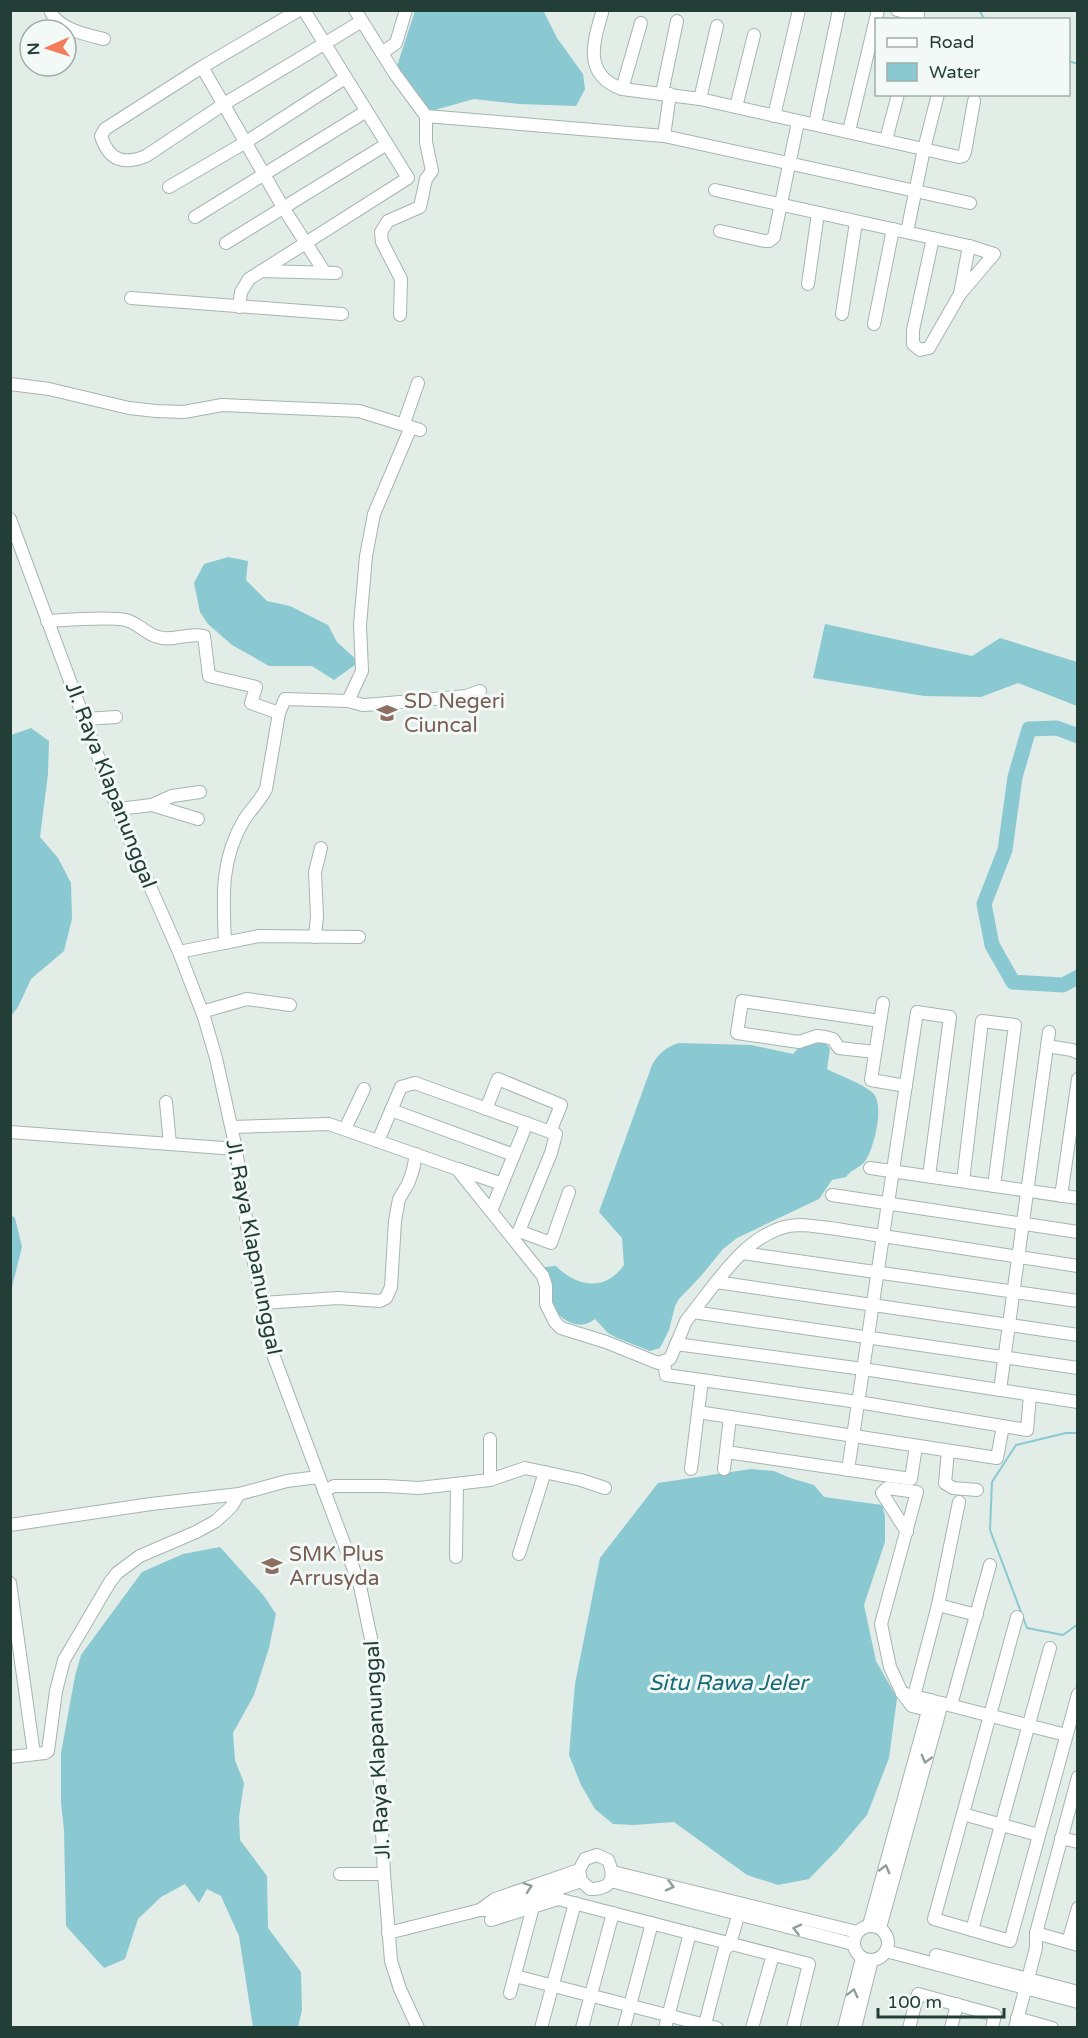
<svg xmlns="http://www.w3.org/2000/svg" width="1088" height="2038" viewBox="0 0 1088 2038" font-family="'Varela Round',sans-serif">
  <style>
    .water { fill: #8ac8d2 }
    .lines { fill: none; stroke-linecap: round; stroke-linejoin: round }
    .stream { stroke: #8ac8d2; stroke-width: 2 }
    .river { stroke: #8ac8d2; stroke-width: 15 }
    .minor-casing { stroke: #a5b5af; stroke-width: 14 }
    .minor { stroke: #fff; stroke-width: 12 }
    .oneway { stroke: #909e9a }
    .labels { text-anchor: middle; stroke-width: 6; stroke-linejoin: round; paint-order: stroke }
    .education-label { font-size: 21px; fill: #785e54; stroke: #f3f9f6; text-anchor: start }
    .street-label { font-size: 21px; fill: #223e36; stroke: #f3f9f6 }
    .water-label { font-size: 22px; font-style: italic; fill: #1b6c7b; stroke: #f3f9f6 }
  </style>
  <rect width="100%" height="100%" fill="#e2ede8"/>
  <g class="water">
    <polygon points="415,11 545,11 544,12 557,38 583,74 585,89 576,106 519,104 474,99 424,113 395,72"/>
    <polygon points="228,557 248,561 246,580 267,601 290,606 328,625 337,642 359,662 334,680 312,666 269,666 232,645 208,624 200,612 194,583 204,564"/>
    <polygon points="825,624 972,656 1000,638 1077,662 1077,706 1018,683 981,697 924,696 813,678"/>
    <polygon points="31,728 49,741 48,774 40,837 58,858 71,883 72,919 64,951 31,979 18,1007 11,1016 11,735"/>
    <path d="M825,1041L830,1049L827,1069C840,1076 862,1083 873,1093C885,1105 874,1147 866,1160C860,1168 852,1169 846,1177L832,1180L819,1199L737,1238L723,1249L701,1276L679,1299L675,1306L669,1330L660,1348L650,1351L617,1338L608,1333L595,1319C587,1325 581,1326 572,1323C549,1315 548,1290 544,1270L545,1267L556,1266C577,1287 605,1292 624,1265L622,1238L599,1212L652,1065C659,1053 666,1047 679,1043L751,1045L793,1054L804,1042Z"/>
    <polygon points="11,1215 15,1218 22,1247 11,1291"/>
    <polygon points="751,1469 774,1471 790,1478 814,1485 824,1497 882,1505 885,1516 885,1542 864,1605 876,1661 897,1698 889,1758 867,1815 838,1849 809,1879 778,1885 747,1875 674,1822 634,1825 613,1824 595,1809 581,1785 569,1755 575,1684 600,1558 658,1483"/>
    <polygon points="220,1547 264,1596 276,1614 269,1648 254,1695 233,1733 235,1760 244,1783 239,1817 240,1840 267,1876 268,1928 301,1972 302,2010 298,2027 253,2027 239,1936 221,1896 207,1889 199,1903 185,1884 161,1897 138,1919 125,1959 104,1968 66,1926 64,1830 61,1803 61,1753 75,1676 81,1655 142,1572 183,1554"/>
  </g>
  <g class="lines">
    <g class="stream">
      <polyline points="979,10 985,20"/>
      <polyline points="1068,61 1078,64"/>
      <polyline points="1078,1433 1066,1433 1016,1445 992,1482 990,1530 1027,1628 1063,1635 1078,1624"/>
    </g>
    <polyline class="river" points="1078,736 1057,728 1029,729 1015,777 1005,850 984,904 992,945 1013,982 1063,985 1078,977"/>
    <g class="minor-casing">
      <g id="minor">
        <path d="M50,10C57,29 87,35 104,39"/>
        <path d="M299,10L202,67L105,129L101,136C109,161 124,165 146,156L224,104L362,21"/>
        <polyline points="355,10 395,74 426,116 664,136 970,203"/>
        <polyline points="897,10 918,15"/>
        <path d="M602,13C593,43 583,75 622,89L700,99L959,157L963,156L965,152L974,101"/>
        <polyline points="382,53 396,43 406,10"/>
        <polyline points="202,67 284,209 322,268"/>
        <polyline points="622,89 641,23"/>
        <polyline points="662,93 677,21"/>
        <polyline points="700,99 717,26"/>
        <polyline points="736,107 754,35"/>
        <polyline points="774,116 799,10"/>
        <polyline points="815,124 839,10"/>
        <polyline points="849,131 878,10"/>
        <polyline points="664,136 670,94"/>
        <polyline points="886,140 898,94"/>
        <polyline points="169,187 246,142 345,78"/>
        <polyline points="715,190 969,246 994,254 960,294"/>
        <polyline points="195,217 365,112"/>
        <polyline points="720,231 764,241 769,241 774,237 798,122"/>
        <polyline points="907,232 924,149 938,94"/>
        <polyline points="933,238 913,330 913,344 920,350 929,348 960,294 969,246"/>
        <polyline points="226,243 387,144"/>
        <polyline points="261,271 336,273"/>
        <polyline points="808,284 818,213"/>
        <polyline points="131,298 342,314"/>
        <polyline points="239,307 241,292 249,279 408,178 304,10"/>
        <polyline points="842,314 856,222"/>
        <polyline points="400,315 401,279 382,242 381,232 388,221 420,207 426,179 432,171 426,142 426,116"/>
        <polyline points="874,324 893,229"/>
        <polyline points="10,384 49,389 129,408 156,411 184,412 222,405 359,411 420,430"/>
        <polyline points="404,423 418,383"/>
        <polyline points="10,519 126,832 179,952 204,1017 216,1058 236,1149 249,1239 274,1357 360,1586 374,1653 384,1874 391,1961 400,1989 418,2028"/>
        <path d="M47,621C66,620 109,616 126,620C138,623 146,634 158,637C172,642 187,632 204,636L209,676L256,687L251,703L279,713"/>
        <polyline points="348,701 362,671 360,625 366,556 374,514 411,427"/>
        <polyline points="85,719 116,717"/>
        <polyline points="152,805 198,819"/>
        <polyline points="118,809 152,805 172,796 200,792"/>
        <polyline points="315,937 317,916 315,872 321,848"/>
        <path d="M225,943C223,898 220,860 244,820C251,809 260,801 266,789L279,713L285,699L348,701L363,705L378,704L466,696L480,691"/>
        <polyline points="179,952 259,936 359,937"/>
        <polyline points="883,1003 871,1080 906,1086"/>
        <polyline points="204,1017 205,1011 247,999 290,1005"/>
        <polyline points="1047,1046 1072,1050 1078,1053"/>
        <polyline points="875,1052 839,1048 833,1039 825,1037 817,1036 799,1042 737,1033 742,1001 880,1021"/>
        <polyline points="166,1102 170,1144"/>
        <polyline points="486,1109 498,1079 561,1105 550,1132"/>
        <polyline points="391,1110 514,1155"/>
        <path d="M232,1127L329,1124L457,1169L543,1276L546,1286V1304L555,1322L561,1328L606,1342L658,1363L670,1359L686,1321L693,1312C719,1279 753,1225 800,1225C826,1226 857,1233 883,1236L917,1012L950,1017L929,1176"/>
        <polyline points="345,1129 364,1089"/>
        <polyline points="10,1132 236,1149"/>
        <polyline points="378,1141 401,1087 415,1083 556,1134 551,1153 519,1231 513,1238"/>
        <polyline points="870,1168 1078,1198"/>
        <polyline points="458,1169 502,1184"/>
        <polyline points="963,1181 982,1021 1015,1025 994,1186"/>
        <polyline points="832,1195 1078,1232"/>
        <polyline points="1061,1196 1078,1079"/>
        <polyline points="491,1211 527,1123"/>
        <polyline points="519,1231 551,1243 569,1192"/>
        <polyline points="742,1253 1078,1301"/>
        <polyline points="716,1282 1078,1335"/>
        <polyline points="262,1303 338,1298 380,1301 386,1298 391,1287 395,1221 399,1199 408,1184 413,1170 416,1154"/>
        <polyline points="693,1312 1078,1368"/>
        <polyline points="676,1344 863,1369 1078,1402"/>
        <polyline points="664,1362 666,1375 858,1402 1027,1430 1030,1395"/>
        <polyline points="1000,1390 1049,1032"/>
        <polyline points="698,1412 997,1458 1003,1426"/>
        <polyline points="948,1451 945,1483 953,1488 977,1490"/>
        <polyline points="726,1452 911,1479 916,1446"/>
        <polyline points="691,1469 702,1380"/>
        <polyline points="724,1469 730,1417"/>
        <polyline points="848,1470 883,1236 1078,1266"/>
        <polyline points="490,1480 490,1439"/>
        <polyline points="324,1491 334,1486 385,1486 419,1488 490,1480 525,1468 581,1480 605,1488"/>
        <polyline points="10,1525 151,1504 239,1494 287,1481 318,1477"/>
        <polyline points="907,1532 882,1493 887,1488 917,1492 881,1624 890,1667 902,1693 1066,1735"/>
        <polyline points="519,1554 545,1472"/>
        <polyline points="456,1557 457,1484"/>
        <polyline points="10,1583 34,1754"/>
        <polyline points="938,1605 977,1615"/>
        <polyline points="1017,1617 934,1919 1010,1941 1078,1694"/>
        <polyline points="902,1693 912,1706 928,1710"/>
        <polyline points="914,1696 938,1605 959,1502"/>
        <polyline points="951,1705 990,1565"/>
        <polyline points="10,1757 45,1753 48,1751 56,1691 64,1660 110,1582 117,1573 140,1556 196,1532 216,1521 231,1507 239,1494"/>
        <polyline points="963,1814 1038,1835"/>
        <polyline points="1061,1838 1078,1842"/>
        <polyline points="613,1872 857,1932"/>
        <polyline points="340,1874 384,1874"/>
        <polyline points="611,1881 853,1944"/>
        <path d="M480,1910L495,1899L579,1870L585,1859L597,1855L608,1860C616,1879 611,1889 590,1889L581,1881L579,1870"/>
        <polyline points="491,1920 558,1899 809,1964 793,2028"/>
        <polyline points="869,1925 931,1700"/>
        <circle cx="871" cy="1943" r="17"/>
        <polyline points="880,1928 942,1703"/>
        <polyline points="972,1930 1050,1648"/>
        <polyline points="388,1933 480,1910 498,1910 581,1881"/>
        <polyline points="1036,1933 1078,1945"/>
        <polyline points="1068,1942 1078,1908"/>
        <polyline points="886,1951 1078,2002"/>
        <polyline points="936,1955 1078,1992"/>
        <polyline points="515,1976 717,2028"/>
        <polyline points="510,1993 533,1907"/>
        <polyline points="1017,2018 1052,2028"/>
        <polyline points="541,2028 575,1903"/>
        <polyline points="582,2028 613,1913"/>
        <polyline points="624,2028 652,1923"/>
        <polyline points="665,2028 690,1933"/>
        <polyline points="704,2028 724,1951 730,1944 740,1909"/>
        <polyline points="752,2028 773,1955"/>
        <polyline points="844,2028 862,1958"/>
        <polyline points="855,2028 872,1960"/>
        <polyline points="909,2028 918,1994 995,2015 992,2028"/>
        <polyline points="951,2028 957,2004"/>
        <polyline points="1015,2028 1036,1948 1036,1933 1078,1777"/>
      </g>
    </g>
    <use href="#minor" class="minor"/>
  </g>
  <defs><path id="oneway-chevron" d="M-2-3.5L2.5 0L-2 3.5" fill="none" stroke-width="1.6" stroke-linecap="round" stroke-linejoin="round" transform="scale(1.5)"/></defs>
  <g class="oneway">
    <use href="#oneway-chevron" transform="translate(926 1759) rotate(105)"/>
    <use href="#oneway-chevron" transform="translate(885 1869) rotate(-75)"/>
    <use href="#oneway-chevron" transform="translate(670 1886) rotate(14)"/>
    <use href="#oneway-chevron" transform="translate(528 1887) rotate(-19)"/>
    <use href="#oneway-chevron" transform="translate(797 1929) rotate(-166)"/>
    <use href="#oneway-chevron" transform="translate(853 1993) rotate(-76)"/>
  </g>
  <defs>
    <g id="school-bare" transform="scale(1.62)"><path d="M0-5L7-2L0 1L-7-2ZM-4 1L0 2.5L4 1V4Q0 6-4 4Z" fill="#8d6e63" stroke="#f3f9f6" stroke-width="2.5" paint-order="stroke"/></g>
  </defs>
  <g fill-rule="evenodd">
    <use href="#school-bare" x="387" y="713"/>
    <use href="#school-bare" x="272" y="1566"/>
  </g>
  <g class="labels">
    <g class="education-label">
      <text x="404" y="708">SD Negeri<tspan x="404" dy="24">Ciuncal</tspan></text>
      <text x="289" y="1561">SMK Plus<tspan x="289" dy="24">Arrusyda</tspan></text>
    </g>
    <g class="street-label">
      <text transform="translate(111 785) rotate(69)" y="7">Jl. Raya Klapanunggal</text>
      <text transform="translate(254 1247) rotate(79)" y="7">Jl. Raya Klapanunggal</text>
      <text transform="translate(377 1750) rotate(-93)" y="7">Jl. Raya Klapanunggal</text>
    </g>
    <g class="water-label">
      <text x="728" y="1690">Situ Rawa Jeler</text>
    </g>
  </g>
  <rect width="1088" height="2038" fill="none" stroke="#223e36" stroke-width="24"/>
  <rect x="875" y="18" width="195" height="78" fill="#f3f9f6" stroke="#9faea9" stroke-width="1.5"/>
  <rect x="887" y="38" width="30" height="9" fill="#ffffff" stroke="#9faea9" stroke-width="1.5"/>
  <text x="929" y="48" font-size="18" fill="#223e36">Road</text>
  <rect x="887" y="63" width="30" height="18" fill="#8ac8d2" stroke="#9faea9" stroke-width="1.5"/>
  <text x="929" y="78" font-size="18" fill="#223e36">Water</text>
  <g transform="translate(48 48) rotate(267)"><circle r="28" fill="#f3f9f6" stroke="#9faea9" stroke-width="1.5"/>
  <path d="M0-4.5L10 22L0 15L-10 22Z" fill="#f37d5a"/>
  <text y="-9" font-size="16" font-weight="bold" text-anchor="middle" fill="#223e36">N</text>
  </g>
  <path d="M878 2008v9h126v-9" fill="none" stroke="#223e36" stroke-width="3"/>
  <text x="887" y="2008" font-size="18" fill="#223e36" stroke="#f3f9f6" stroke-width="4.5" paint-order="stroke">100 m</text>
</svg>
